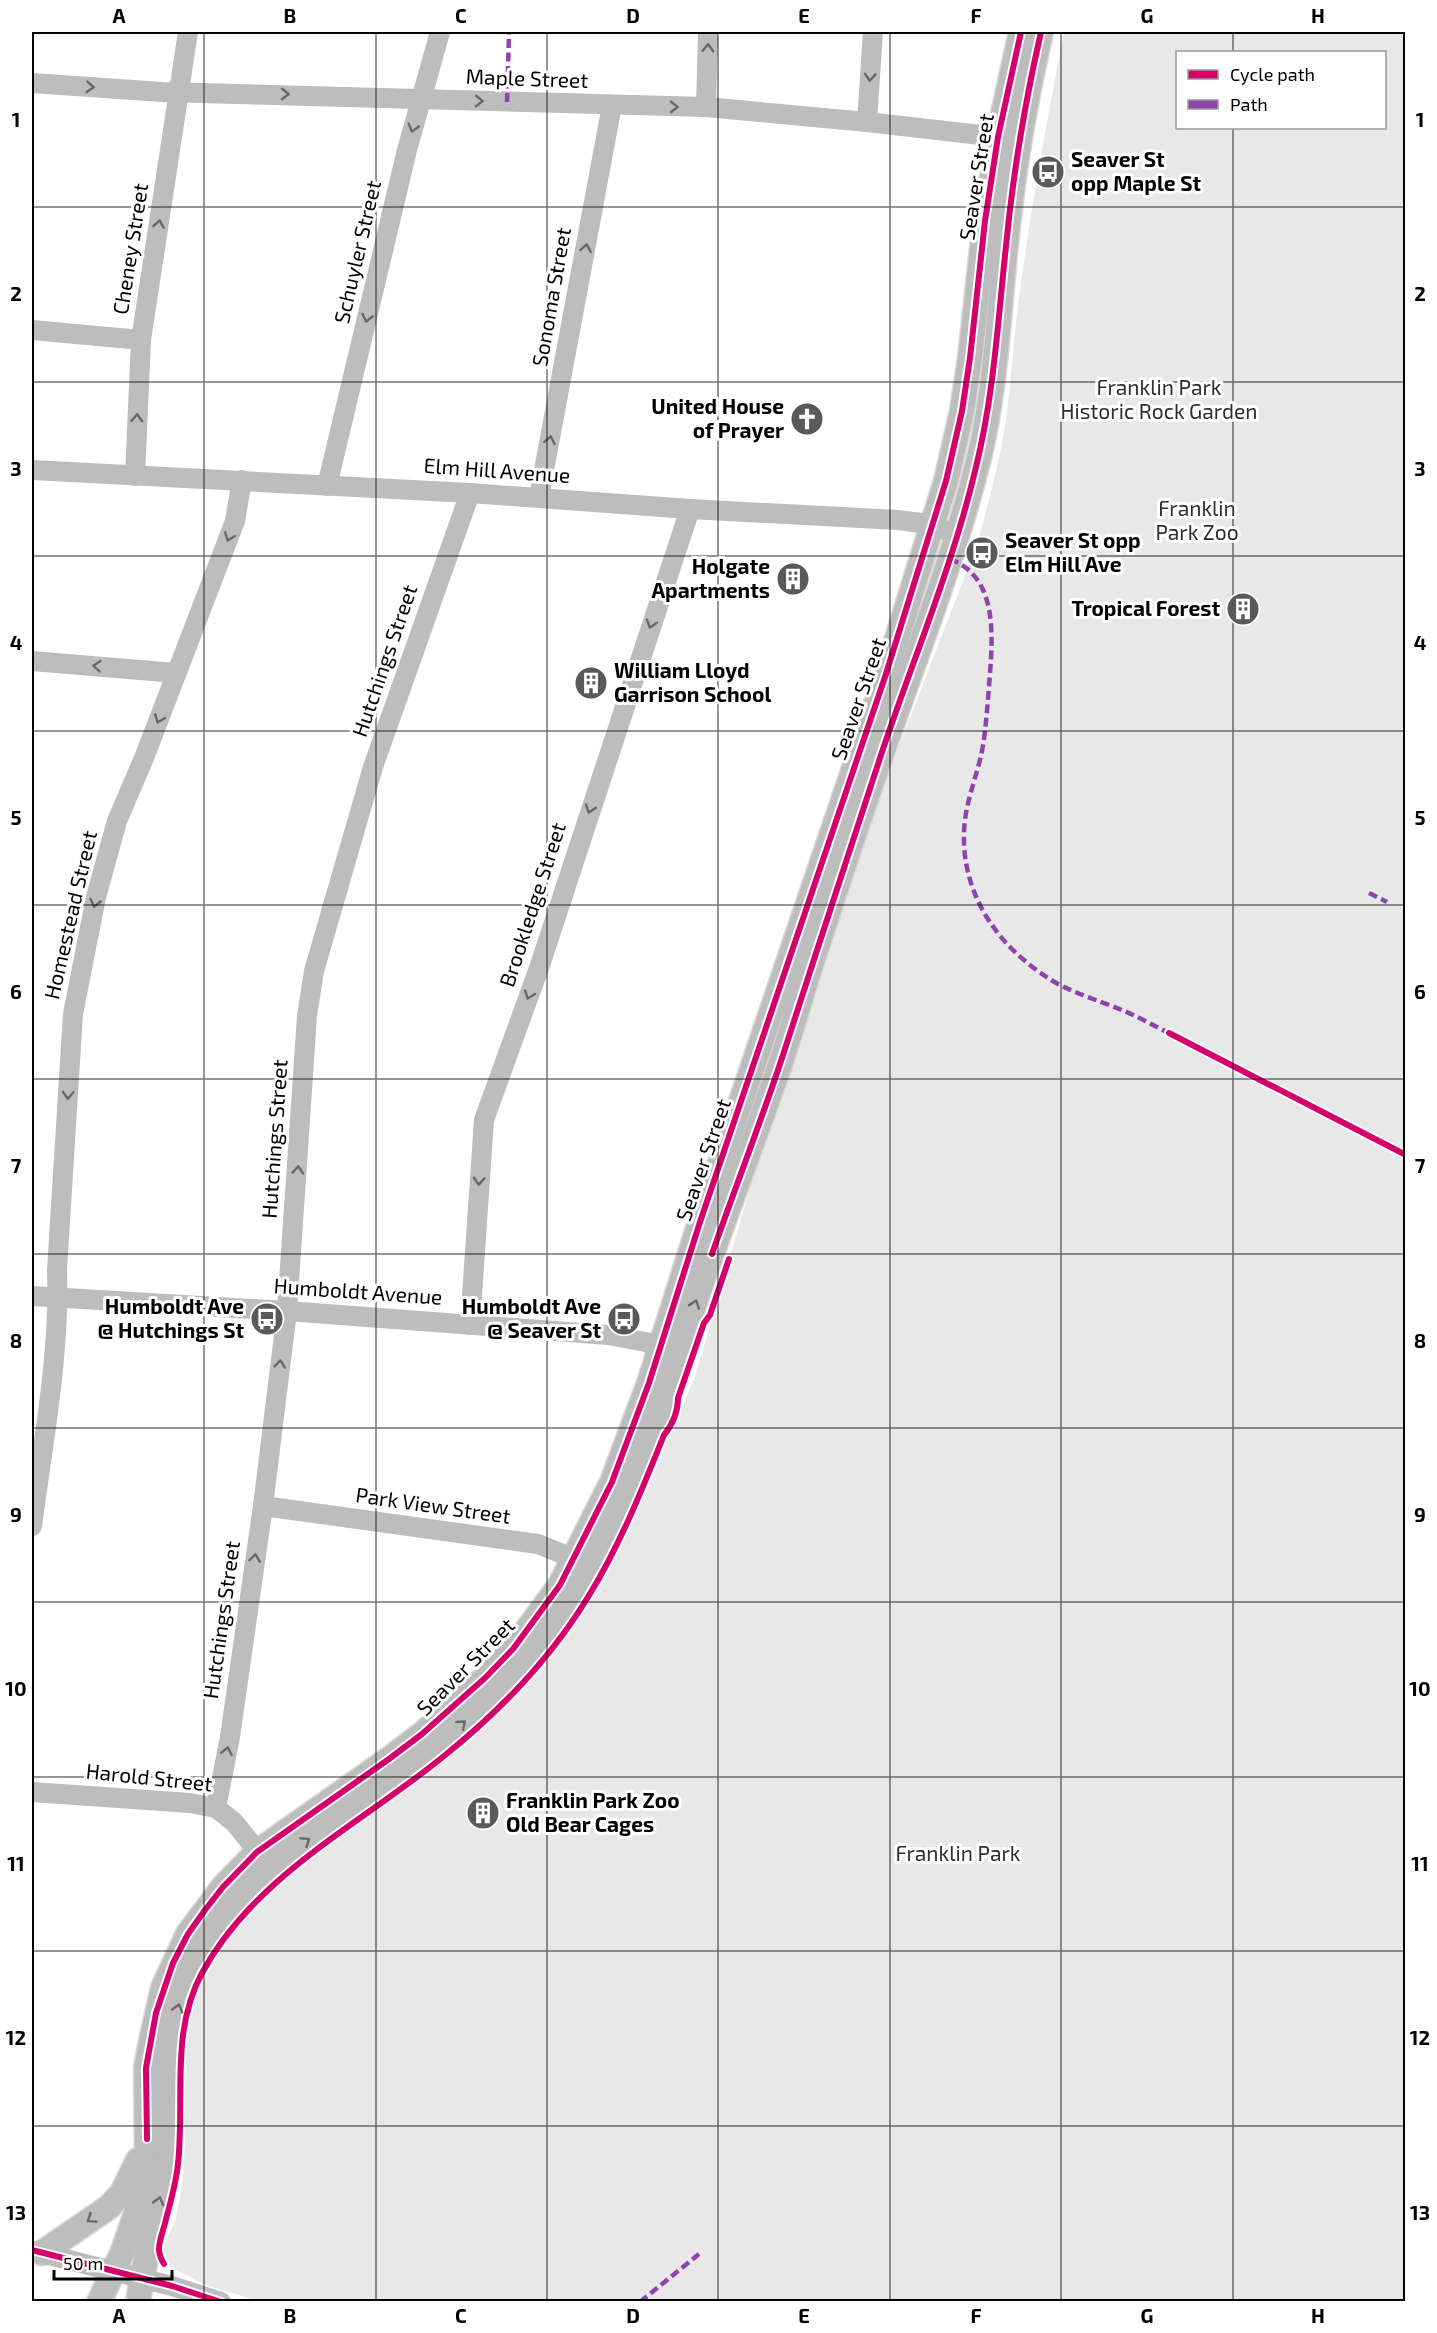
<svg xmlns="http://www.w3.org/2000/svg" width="1437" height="2333" viewBox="0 0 1437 2333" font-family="'Exo 2',sans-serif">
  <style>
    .green { fill: #e8e8e8; fill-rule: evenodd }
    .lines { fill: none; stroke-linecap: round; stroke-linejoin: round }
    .major-casing { stroke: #dbdbdb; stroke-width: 27 }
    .minor { stroke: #bdbdbd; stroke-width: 20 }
    .major { stroke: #bdbdbd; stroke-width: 24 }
    .quiet { stroke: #8e44ad; stroke-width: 4.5; stroke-dasharray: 9 4.5; stroke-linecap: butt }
    .cycleway-casing { stroke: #fff; stroke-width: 10 }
    .cycleway { stroke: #d6006c; stroke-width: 6 }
    .oneway { stroke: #686868 }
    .grid { fill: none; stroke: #000; stroke-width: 1.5; stroke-opacity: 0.55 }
    .labels { text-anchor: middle; stroke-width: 6; stroke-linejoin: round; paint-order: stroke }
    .street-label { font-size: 21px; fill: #000; stroke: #fff }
    .poi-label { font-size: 21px; font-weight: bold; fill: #000; stroke: #fff; text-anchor: end }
    .park-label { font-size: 21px; fill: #2d2d2d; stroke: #fff }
    .neatline { fill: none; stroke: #000; stroke-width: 2 }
    .grid-label { font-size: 20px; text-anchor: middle; font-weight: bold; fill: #000 }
  </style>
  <rect width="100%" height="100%" fill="#fff"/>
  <path class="green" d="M1064,32H1405V2301L262,2302L208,2286L170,2267L161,2251L176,2219L182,2186L185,2144L184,2043L196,1994L232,1930L274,1881L364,1813L424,1773L460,1744L548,1659L585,1607L644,1497L696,1374L756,1167L837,906L977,545C989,501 1001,457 1007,412C1012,374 1014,335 1019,298C1031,208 1047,120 1064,32ZM1178,52H1384V128H1178Z"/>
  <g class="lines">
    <g class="major-casing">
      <g id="major">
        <polyline points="42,2253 109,2207 122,2193 138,2160"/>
        <polyline points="99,2302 123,2251 137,2210 147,2159 146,2068 151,2041 163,1988 188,1934 223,1887 257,1852 389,1759 422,1734 485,1678 513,1649 560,1585 612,1482 649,1383 700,1222 885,677 946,481 962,411 970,358 985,221 998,137 1021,32"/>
        <path d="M138,2302C145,2251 162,2203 168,2153C171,2123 167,2094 168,2064C170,2031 178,1997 192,1967C237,1872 335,1826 414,1764C467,1723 519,1677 558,1622C582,1588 601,1550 619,1512C653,1439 675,1361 701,1285C727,1210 756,1135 782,1059C794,1023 804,986 816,950C841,874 866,797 893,722C925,631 960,540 982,445C996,379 999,311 1006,244C1013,172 1025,102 1041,32"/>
      </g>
    </g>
    <g class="minor">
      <polyline points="32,83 162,92 706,107 867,122 998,137 1010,135"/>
      <polyline points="706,107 708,32"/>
      <polyline points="867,122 873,32"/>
      <polyline points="32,330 141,340"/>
      <polyline points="32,470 470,493 690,509 898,520 921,523 958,534"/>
      <polyline points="135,476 141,340 188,32"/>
      <polyline points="327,486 407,150 440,32"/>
      <polyline points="539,497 612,105"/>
      <polyline points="32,661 176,673"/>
      <polyline points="32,1296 287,1311 608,1335 646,1342 673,1352"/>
      <polyline points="470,1325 484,1120 539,968 690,509"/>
      <polyline points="263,1506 538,1544 587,1564"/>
      <path d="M32,1526C43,1442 60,1355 57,1270L73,1014L96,897L117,821L144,758L235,521L242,480"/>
      <polyline points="32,1792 190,1803 216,1808 234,1822 267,1863"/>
      <polyline points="216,1808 230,1737 263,1506 287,1311 307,1016 314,971 373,767 470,493"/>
      <polyline points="33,2251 172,2286 221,2302"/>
    </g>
    <use href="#major" class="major"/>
    <g class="quiet">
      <polyline points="507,102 509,34"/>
      <path d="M950,559C1001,578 992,643 989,687C987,709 986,730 982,751C976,780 964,805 964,835C963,867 974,900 992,925C1006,946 1028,965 1048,978C1069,992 1101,1001 1124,1011C1139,1017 1154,1026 1169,1033"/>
      <polyline points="1369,893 1387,902"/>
      <polyline points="640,2302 699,2254"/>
    </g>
    <g class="cycleway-casing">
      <g id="cycleway">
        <polyline points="1169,1033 1406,1155"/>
        <path d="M712,1254C735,1188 761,1122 783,1055C816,954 848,853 882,752C914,657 953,565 976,467C994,394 998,320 1006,246C1013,174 1025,102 1041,32"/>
        <polyline points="147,2139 146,2068 156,2013 173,1963 188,1934 205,1910 223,1887 257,1852 389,1759 422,1734 485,1678 513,1649 560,1585 612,1482 649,1383 700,1222 885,677 946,481 962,411 970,358 985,221 998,137 1021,32"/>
        <polyline points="32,2250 172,2286 221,2302"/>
        <path d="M164,2264C161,2259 159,2255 159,2249C159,2240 164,2229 166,2219C171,2201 176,2183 178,2164C185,2100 170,2032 202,1973C255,1875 361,1824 444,1756C500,1711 551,1658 588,1597C619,1547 642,1490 664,1435C673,1424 678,1413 678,1398L704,1323L710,1315L729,1259"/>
      </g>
    </g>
    <use href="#cycleway" class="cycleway"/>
  </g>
  <defs><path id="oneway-chevron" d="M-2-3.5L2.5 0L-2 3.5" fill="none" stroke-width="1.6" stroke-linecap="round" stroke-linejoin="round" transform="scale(1.5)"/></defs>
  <g class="oneway">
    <use href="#oneway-chevron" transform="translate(708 48) rotate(-88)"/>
    <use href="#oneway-chevron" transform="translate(870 77) rotate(94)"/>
    <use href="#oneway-chevron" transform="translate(90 87) rotate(4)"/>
    <use href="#oneway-chevron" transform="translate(285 94) rotate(1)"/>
    <use href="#oneway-chevron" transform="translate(479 101) rotate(1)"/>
    <use href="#oneway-chevron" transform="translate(674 107) rotate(1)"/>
    <use href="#oneway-chevron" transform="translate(413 128) rotate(106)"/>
    <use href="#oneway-chevron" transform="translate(159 224) rotate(-81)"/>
    <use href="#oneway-chevron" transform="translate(586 248) rotate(-80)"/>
    <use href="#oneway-chevron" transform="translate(367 318) rotate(103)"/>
    <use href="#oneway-chevron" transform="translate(137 418) rotate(-87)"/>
    <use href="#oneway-chevron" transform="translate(550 440) rotate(-79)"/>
    <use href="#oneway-chevron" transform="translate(229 537) rotate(111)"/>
    <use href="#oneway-chevron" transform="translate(651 624) rotate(108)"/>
    <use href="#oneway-chevron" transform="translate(97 666) rotate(-175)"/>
    <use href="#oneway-chevron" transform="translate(159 719) rotate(111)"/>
    <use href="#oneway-chevron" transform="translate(590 809) rotate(108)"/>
    <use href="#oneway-chevron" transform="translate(95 903) rotate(103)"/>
    <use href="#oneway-chevron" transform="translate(529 995) rotate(110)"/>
    <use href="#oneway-chevron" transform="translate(68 1095) rotate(93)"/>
    <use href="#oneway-chevron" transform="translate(298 1170) rotate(-86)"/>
    <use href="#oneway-chevron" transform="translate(479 1181) rotate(93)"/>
    <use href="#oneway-chevron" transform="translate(695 1304) rotate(-71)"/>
    <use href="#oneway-chevron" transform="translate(280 1364) rotate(-83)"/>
    <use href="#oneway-chevron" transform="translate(255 1558) rotate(-82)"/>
    <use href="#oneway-chevron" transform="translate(462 1724) rotate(-41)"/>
    <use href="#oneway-chevron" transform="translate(227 1751) rotate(-79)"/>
    <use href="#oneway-chevron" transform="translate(306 1841) rotate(-34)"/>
    <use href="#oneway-chevron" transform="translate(178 2008) rotate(-74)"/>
    <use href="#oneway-chevron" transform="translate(159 2201) rotate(-75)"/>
    <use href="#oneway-chevron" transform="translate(91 2219) rotate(146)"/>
  </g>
  <path class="grid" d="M204,32V2302M376,32V2302M547,32V2302M718,32V2302M890,32V2302M1061,32V2302M1233,32V52M1233,128V2302M32,207H1406M32,382H1406M32,556H1406M32,731H1406M32,905H1406M32,1079H1406M32,1254H1406M32,1428H1406M32,1602H1406M32,1777H1406M32,1951H1406M32,2126H1406"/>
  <defs>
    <g id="bus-disc" transform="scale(1.725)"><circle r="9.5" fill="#595959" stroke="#fff"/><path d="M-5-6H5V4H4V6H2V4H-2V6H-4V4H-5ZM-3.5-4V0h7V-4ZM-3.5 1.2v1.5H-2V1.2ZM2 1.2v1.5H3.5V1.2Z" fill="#fff"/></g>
    <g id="church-disc" transform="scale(1.725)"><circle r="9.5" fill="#595959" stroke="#fff"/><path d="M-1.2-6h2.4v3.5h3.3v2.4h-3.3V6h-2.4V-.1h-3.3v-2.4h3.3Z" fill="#fff"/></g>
    <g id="building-disc" transform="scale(1.725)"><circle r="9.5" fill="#595959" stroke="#fff"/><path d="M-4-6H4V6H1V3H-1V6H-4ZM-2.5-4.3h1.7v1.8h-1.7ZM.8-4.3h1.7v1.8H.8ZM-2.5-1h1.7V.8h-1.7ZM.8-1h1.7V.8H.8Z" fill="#fff"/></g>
  </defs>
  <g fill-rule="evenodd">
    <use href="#bus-disc" x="1048" y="172"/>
    <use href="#church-disc" x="807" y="419"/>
    <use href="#bus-disc" x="982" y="553"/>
    <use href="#building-disc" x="793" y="579"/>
    <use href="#building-disc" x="1243" y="609"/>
    <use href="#building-disc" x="591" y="683"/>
    <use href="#bus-disc" x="267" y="1319"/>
    <use href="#bus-disc" x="624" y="1319"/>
    <use href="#building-disc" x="483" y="1813"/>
  </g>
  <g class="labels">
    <g class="street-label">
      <text transform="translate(527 79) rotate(2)" y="7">Maple Street</text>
      <text transform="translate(977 177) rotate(-81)" y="7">Seaver Street</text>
      <text transform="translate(131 249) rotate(-81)" y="7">Cheney Street</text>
      <text transform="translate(358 252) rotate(-77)" y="7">Schuyler Street</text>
      <text transform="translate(552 297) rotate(-80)" y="7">Sonoma Street</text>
      <text transform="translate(497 471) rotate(4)" y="7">Elm Hill Avenue</text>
      <text transform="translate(385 661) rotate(-71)" y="7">Hutchings Street</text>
      <text transform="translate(859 699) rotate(-71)" y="7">Seaver Street</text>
      <text transform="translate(533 905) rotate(-72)" y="7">Brookledge Street</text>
      <text transform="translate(71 915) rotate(-77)" y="7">Homestead Street</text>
      <text transform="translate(275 1139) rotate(-86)" y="7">Hutchings Street</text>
      <text transform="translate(704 1160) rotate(-71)" y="7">Seaver Street</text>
      <text transform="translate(358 1292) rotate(4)" y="7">Humboldt Avenue</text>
      <text transform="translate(433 1506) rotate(8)" y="7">Park View Street</text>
      <text transform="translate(222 1620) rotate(-82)" y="7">Hutchings Street</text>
      <text transform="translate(466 1667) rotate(-45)" y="7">Seaver Street</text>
      <text transform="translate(149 1778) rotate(6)" y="7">Harold Street</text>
    </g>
    <g class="poi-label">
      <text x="1071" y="167" text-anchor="start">Seaver St<tspan x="1071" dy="24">opp Maple St</tspan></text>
      <text x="784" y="414">United House<tspan x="784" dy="24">of Prayer</tspan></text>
      <text x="1005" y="548" text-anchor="start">Seaver St opp<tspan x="1005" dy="24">Elm Hill Ave</tspan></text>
      <text x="770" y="574">Holgate<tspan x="770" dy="24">Apartments</tspan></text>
      <text x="1220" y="616">Tropical Forest</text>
      <text x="614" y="678" text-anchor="start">William Lloyd<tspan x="614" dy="24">Garrison School</tspan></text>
      <text x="244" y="1314">Humboldt Ave<tspan x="244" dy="24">@ Hutchings St</tspan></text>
      <text x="601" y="1314">Humboldt Ave<tspan x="601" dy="24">@ Seaver St</tspan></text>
      <text x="506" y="1808" text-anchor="start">Franklin Park Zoo<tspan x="506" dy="24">Old Bear Cages</tspan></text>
    </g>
    <g class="park-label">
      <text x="1159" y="395">Franklin Park<tspan x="1159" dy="24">Historic Rock Garden</tspan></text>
      <text x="1197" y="516">Franklin<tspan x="1197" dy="24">Park Zoo</tspan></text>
      <text x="958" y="1861">Franklin Park</text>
    </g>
  </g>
  <rect width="1437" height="2333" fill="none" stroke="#ffffff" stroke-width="66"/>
  <rect x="1176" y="51" width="210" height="78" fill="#ffffff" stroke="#999999" stroke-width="1.5"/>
  <rect x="1188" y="70" width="30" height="9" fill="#d6006c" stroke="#999999" stroke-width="1.5"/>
  <text x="1230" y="81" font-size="18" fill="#000000">Cycle path</text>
  <rect x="1188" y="100" width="30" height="9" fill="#8e44ad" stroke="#999999" stroke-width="1.5"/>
  <text x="1230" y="111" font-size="18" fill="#000000">Path</text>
  <path d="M54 2270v9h118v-9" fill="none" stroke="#000000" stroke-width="3"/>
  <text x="63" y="2270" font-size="18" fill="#000000" stroke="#ffffff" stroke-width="4.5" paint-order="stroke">50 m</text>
  <rect x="33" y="33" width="1371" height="2267" class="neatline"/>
  <g class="grid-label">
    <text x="119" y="23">A</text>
    <text x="290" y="23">B</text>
    <text x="461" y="23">C</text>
    <text x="633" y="23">D</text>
    <text x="804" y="23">E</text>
    <text x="976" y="23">F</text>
    <text x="1147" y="23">G</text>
    <text x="1318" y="23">H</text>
    <text x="16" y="127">1</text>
    <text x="1420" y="127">1</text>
    <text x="16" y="301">2</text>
    <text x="1420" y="301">2</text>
    <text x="16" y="476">3</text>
    <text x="1420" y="476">3</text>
    <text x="16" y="650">4</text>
    <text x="1420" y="650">4</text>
    <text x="16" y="825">5</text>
    <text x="1420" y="825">5</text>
    <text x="16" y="999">6</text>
    <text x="1420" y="999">6</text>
    <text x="16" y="1173">7</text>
    <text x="1420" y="1173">7</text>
    <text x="16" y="1348">8</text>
    <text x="1420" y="1348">8</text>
    <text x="16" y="1522">9</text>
    <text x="1420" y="1522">9</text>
    <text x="16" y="1696">10</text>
    <text x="1420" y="1696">10</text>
    <text x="16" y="1871">11</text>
    <text x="1420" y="1871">11</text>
    <text x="16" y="2045">12</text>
    <text x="1420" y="2045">12</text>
    <text x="16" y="2220">13</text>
    <text x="1420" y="2220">13</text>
    <text x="119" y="2323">A</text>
    <text x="290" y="2323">B</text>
    <text x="461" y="2323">C</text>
    <text x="633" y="2323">D</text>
    <text x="804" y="2323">E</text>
    <text x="976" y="2323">F</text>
    <text x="1147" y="2323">G</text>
    <text x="1318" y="2323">H</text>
  </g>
</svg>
